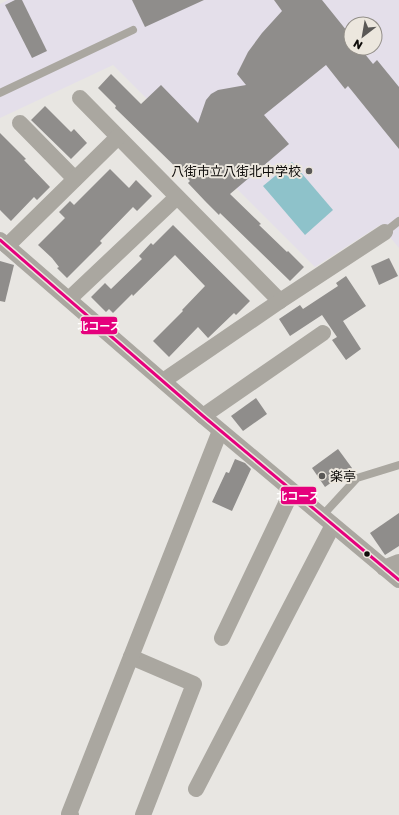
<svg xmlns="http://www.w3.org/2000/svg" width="399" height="815" viewBox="0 0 399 815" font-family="'Golos Text','Noto Sans JP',sans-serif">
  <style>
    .education { fill: #e4dfea; fill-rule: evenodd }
    .water { fill: #8ec2ca }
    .building { fill: #8f8d8b }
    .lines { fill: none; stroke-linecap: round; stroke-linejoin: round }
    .service { stroke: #aaa7a0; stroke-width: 8 }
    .minor { stroke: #aaa7a0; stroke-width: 16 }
    .bus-1-casing { stroke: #ece7de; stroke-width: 6 }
    .bus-1 { stroke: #e5007d; stroke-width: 3 }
    .poi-dot { fill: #5a5856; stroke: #ece7de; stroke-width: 1.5 }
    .bus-dot { fill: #0e0c0a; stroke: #ece7de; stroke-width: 1.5 }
    .labels { text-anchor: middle; stroke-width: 4; stroke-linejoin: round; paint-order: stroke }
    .poi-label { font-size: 13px; fill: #0e0c0a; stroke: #ece7de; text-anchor: end }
    .line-badge { stroke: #ece7de; stroke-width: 1.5 }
    .badge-label { font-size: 11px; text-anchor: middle; font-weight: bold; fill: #fff }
  </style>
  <rect width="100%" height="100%" fill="#e8e6e2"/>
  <path class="education" d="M8,0H399V248L380,225L315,267L113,65L0,118V4ZM351,24H375V48H351Z"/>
  <polygon class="water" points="292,162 333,210 305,235 263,186"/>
  <g class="building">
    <polygon points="15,0 22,0 47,51 32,58 5,5"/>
    <polygon points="132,0 204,0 145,27"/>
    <polygon points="274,0 322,0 351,36 351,48 360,48 373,64 377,60 399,87 399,149 348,86 345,89 326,65 264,115 289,144 230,194 261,224 259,225 287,252 288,251 304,267 290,281 220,213 219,215 205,201 188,183 190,181 115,108 116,106 98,88 111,74 141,104 161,85 198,123 206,100 211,94 218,90 246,85 237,74 248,52 262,33 282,11"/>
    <polygon points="45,106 71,132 74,129 87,143 71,159 31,120"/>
    <polygon points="0,133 26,159 24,160 50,187 37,200 34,197 11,221 0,210"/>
    <polygon points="110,169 129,188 136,180 152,196 137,211 133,207 100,241 102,243 67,278 57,268 59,267 52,258 38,245 65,218 59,212 70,201 74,205"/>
    <polygon points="173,225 250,301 236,315 234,313 208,338 198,327 169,357 153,341 183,311 182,310 205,286 175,255 133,296 132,294 113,313 109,309 106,312 91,297 105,283 111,289 142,259 139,256 151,243 153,245"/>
    <polygon points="389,258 398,276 379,285 371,266"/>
    <polygon points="0,261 14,265 5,302 0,301"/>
    <polygon points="346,276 366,306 343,321 361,349 346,360 332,340 337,337 322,315 290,336 279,319 300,305 303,309 338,286 336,283"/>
    <polygon points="256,398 267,414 243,431 231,416"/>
    <polygon points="338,449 352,468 325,487 312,468"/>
    <polygon points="235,459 245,463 251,469 232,511 212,502 226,472 229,473"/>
    <polygon points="399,513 399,546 385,555 370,533"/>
  </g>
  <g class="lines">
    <g class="service">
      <polyline points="0,93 133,30"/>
      <polyline points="385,232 399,221"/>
      <polyline points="322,516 357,478 399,465"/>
    </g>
    <g class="minor">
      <polyline points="80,98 280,301"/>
      <polyline points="20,123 75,179"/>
      <polyline points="0,240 203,416 399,580"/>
      <polyline points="7,246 118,137"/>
      <polyline points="69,299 177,197"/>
      <polyline points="163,381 280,301 385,232"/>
      <polyline points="203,416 323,333"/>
      <polyline points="384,568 399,562"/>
      <polyline points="222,638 292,491"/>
      <polyline points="131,657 194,684 143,815"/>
      <polyline points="196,789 333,525"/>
      <polyline points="71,815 69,814 220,431"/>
    </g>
    <g class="bus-1-casing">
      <polyline id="bus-1" points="0,240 203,416 399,580"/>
    </g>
    <use href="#bus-1" class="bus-1"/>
  </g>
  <g class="poi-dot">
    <circle cx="309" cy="171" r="4"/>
    <circle cx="322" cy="476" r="4"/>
  </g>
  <circle class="bus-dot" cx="367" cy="554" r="3.5"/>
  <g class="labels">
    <g class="poi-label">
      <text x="301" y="176">八街市立八街北中学校</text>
      <text x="330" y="481" text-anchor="start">楽亭</text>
    </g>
  </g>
  <g class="line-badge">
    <rect x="80" y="316" width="38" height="19" rx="4" fill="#e5007d"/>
    <rect x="280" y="486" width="37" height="19" rx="4" fill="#e5007d"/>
  </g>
  <g class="badge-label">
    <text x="99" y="330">北コース</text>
    <text x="298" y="500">北コース</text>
  </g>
  <g transform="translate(363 36) rotate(211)"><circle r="19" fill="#ece7de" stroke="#938f89"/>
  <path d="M0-3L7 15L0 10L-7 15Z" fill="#5a5856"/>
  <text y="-6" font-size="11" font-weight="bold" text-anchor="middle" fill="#0e0c0a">N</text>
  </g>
</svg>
